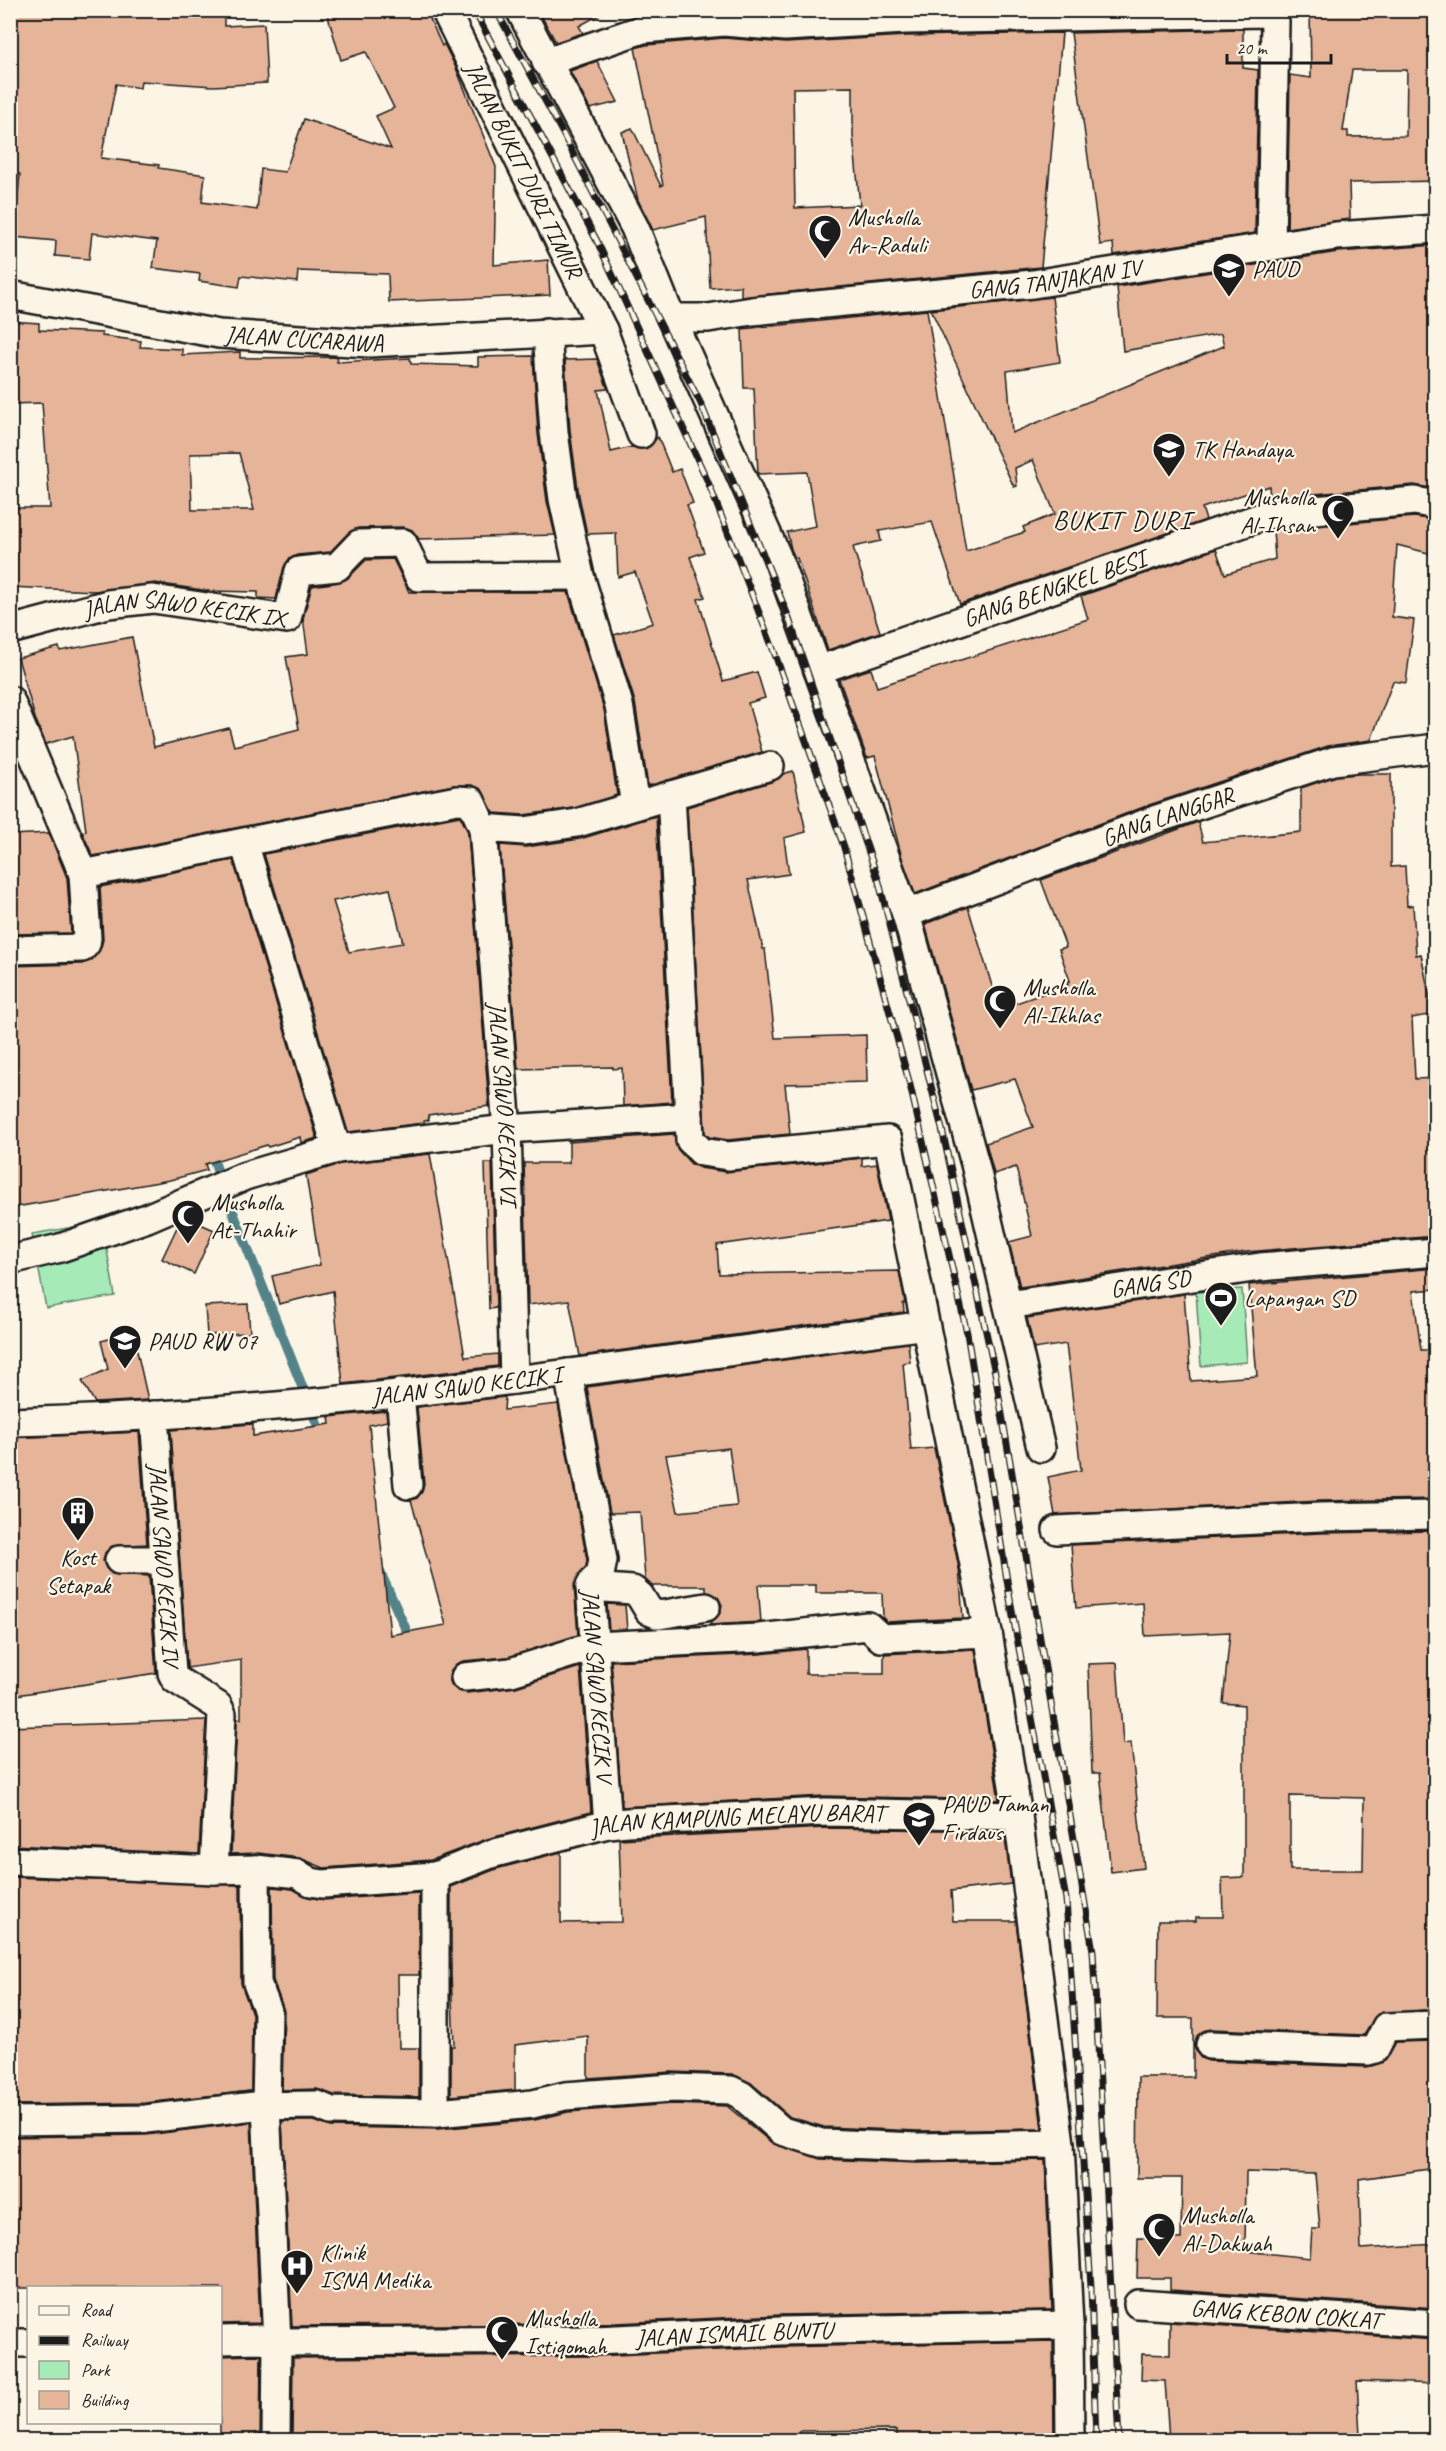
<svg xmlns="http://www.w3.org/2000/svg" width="1446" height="2451" viewBox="0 0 1446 2451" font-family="Caveat,sans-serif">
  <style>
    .green { fill: #a6ebb7; stroke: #61846a; stroke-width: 1.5 }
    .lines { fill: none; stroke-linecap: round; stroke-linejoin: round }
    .stream { stroke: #538388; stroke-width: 10 }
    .building { fill: #e6b498; stroke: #1c1c1c; stroke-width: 1.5; fill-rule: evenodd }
    .street-casing { stroke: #1c1c1c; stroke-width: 32 }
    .street { stroke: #fcf5e5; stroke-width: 27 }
    .rail-casing { stroke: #1c1c1c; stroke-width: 7 }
    .rail { stroke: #fcf5e5; stroke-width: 4.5; stroke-dasharray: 14; stroke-linecap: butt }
    .labels { text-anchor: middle; stroke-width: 4.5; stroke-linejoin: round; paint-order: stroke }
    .street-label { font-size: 24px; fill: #1c1c1c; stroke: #fcf5e5 }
    .poi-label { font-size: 24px; fill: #1c1c1c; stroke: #fcf5e5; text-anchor: start }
    .quarter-label { font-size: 27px; letter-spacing: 1.5px; fill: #1c1c1c; stroke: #fcf5e5 }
  </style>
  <rect width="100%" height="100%" fill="#fcf5e5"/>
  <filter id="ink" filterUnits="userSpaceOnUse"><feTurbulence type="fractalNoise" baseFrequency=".0167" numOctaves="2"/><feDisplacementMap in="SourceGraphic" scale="12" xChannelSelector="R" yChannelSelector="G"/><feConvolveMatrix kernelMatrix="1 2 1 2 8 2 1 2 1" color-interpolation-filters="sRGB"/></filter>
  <g filter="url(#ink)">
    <g class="green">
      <polygon points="102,1222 115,1296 46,1308 32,1234"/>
      <polygon points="1242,1289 1247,1362 1201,1366 1196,1292"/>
    </g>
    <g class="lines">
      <g class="stream">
        <polyline points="210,1149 221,1182 323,1439"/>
        <polyline points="380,1572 412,1643"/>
      </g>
    </g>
    <g class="building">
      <polygon points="10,10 133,10 224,17 224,26 264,24 267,83 213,86 141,81 140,88 116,84 101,158 159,165 158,168 205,175 202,202 257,210 261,169 285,172 304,119 391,149 376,116 394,108 366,52 341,60 326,10 426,10 442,46 444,44 456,68 496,167 494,265 548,260 550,295 389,302 388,274 298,271 297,282 241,276 239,287 199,281 200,274 153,268 157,241 92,233 89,259 55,256 56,241 14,237 20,174 10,172"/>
      <polygon points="538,10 608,10 579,26 583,33 556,42"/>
      <path d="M1310,10H1436V181L1349,183L1350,219L1287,228L1290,75L1311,78ZM1352,70H1407L1406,136L1348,137V131H1343Z"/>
      <polygon points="1243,29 1243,68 1258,70 1255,233 1114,255 1113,243 1100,245 1071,33"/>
      <path d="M1062,33L1041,267L741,297V286L710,288L706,217L653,230L638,200L622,132L632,128L661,186L663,185L635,48L646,45L724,38L786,43L906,36ZM853,87V136L860,205L795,208L793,88Z"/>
      <polygon points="597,61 618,102 590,109 570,71"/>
      <polygon points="1436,245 1436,489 1414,485 1270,498 1269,486 1202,508 1206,520 960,604 932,522 879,531 881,541 853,547 880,632 828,650 797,558 795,558 791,549 787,532 816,526 807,472 758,474 754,388 744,388 742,329 927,310 966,551 1025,532 1023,527 1055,514 1033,460 1015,468 1017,486 1014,487 931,310 1052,297 1060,362 1007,371 1012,433 1224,346 1221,334 1123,351 1117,287 1338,252"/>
      <path d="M10,321L39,323V330L102,333V336L141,341L140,347L182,349V355L240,352V358L337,357V362L410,358L411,364L478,366V357L533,356L538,434L547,501L555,535L419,539L412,530L403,527L358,528L348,533L330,552L297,555L289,559L284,567L276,599L258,598V592L209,591L155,583L95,591L10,587V508H50L42,403L10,404ZM239,453L254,510H192L190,454Z"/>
      <polygon points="597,359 607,387 607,389 598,390 611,452 632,447 646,449 658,437 672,472 680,469 693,503 687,505 704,552 690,557 705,597 698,599 723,681 757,672 765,698 748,703 762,752 648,786 635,702 614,635 653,623 635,572 618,577 616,533 587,534 579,496 570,430 565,360"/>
      <polygon points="1414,517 1436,520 1436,555 1397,545 1392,617 1414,620 1406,683 1393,681 1371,740 1328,746 1149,805 915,894 902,858 875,756 867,758 839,679 871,669 877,687 1088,619 1081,596 1216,549 1225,574 1275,559 1273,530"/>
      <polygon points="393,559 409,592 568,592 604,709 617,795 574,808 523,815 494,813 480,789 472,785 454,785 93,856 82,832 86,831 73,736 46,744 35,718 18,658 59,647 60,651 132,637 154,747 229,728 234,746 299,729 286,657 308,654 303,618 312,586 339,582 348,578 366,560"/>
      <polygon points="793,771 806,832 784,838 789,874 748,880 763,949 765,949 775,1038 866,1035 867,1082 785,1084 790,1134 728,1140 709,1137 705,1133 687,807 774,781 783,774"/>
      <polygon points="1359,774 1391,774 1391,867 1405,866 1407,906 1413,905 1416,955 1421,954 1433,1014 1412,1018 1415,1079 1436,1078 1436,1236 1246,1252 1020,1287 1009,1242 1032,1236 1016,1167 994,1174 986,1143 1033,1127 1015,1079 971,1090 925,924 968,907 999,1009 1068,985 1067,982 1070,981 1059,949 1066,947 1041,880 1198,822 1203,842 1301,832 1301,788 1336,776"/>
      <path d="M460,816L468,832L489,1106L428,1115L429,1120L424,1121V1123L348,1132L264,854ZM390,889L403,943L349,952L333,901Z"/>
      <polygon points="656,816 672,1102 623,1106 622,1068 613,1069 613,1067 518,1069 500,845 526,847 580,839"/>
      <polygon points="49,833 67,878 71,933 12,934 12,835"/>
      <polygon points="233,860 317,1138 301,1143 300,1137 268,1147 267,1145 205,1164 207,1170 170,1180 10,1208 10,966 82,964 93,959 101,947 103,940 100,887"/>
      <polygon points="674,1134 678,1150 691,1164 700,1168 726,1172 862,1158 862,1166 877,1164 888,1221 717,1245 719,1274 899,1271 905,1303 903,1303 904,1312 580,1356 569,1300 528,1305 524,1163 569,1163 569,1142"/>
      <polygon points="430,1154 465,1357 498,1354 498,1366 343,1384 333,1291 279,1304 272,1276 320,1265 306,1175 340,1164"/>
      <polygon points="485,1163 492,1163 496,1308 489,1309"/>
      <polygon points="187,1218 214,1230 194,1274 162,1259 180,1221"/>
      <polygon points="1436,1268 1436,1289 1413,1291 1421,1350 1434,1350 1436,1411 1432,1411 1436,1499 1320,1501 1055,1515 1048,1477 1081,1470 1066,1344 1034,1349 1027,1318 1184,1294 1191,1381 1257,1376 1249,1285"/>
      <polygon points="248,1304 250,1333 207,1335 205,1306"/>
      <polygon points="133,1333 148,1400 95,1403 82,1381 108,1369 101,1341"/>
      <path d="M908,1343L910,1362L903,1363L911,1450L934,1448L959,1568L963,1618L887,1622L883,1618L882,1593H816V1585H758L761,1622L709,1625L720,1613L722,1605L718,1597L706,1592V1586H652L645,1579L640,1512L610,1513L587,1387ZM729,1448L737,1506L678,1512L666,1455Z"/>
      <polygon points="505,1397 504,1410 558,1404 587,1560 586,1567 579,1574 574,1585 578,1635 508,1657 463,1661 456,1664 451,1670 449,1679 452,1686 458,1691 467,1693 516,1687 580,1667 591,1812 487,1839 431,1860 324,1868 300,1858 258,1853 231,1854 237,1719 241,1719 241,1660 187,1668 171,1430 253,1424 253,1436 330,1424 329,1417 386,1411 387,1421 369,1425 390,1635 446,1625 411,1500 417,1498 422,1492 424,1484 417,1407"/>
      <polygon points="139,1432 147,1544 112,1546 105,1553 103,1561 106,1568 112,1574 149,1576 156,1673 10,1696 10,1438"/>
      <path d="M1436,1531V1674H1431L1433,1752H1436V2009L1378,2014L1364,2035L1211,2029L1203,2031L1197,2036L1194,2045L1196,2052L1201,2058L1209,2061L1367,2067L1385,2061L1396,2042L1436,2041V2168L1359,2179L1361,2249L1436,2244V2308L1170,2290V2278H1137L1138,2238L1181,2239L1182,2178H1137L1138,2077H1193V2018H1157L1158,1921H1196V1917H1223L1222,1878L1244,1877V1705L1223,1703L1230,1632L1145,1636L1143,1603L1076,1608L1071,1545L1321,1533ZM1290,1796L1364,1798L1363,1870H1290ZM1246,2172L1315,2174L1320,2229H1312L1310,2258L1245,2251Z"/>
      <polygon points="607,1604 625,1605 627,1629 609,1630"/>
      <polygon points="806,1649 806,1674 884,1674 884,1654 975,1649 999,1800 824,1796 622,1807 611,1661 760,1654"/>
      <polygon points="1117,1663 1123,1744 1131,1743 1144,1868 1111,1872 1100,1773 1092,1773 1088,1664"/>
      <polygon points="206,1720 199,1854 11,1845 10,1727"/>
      <polygon points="825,1828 1004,1831 1011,1884 951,1891 953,1921 1016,1921 1042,2129 918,2131 824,2127 790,2117 751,2083 732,2074 671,2072 588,2078 588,2036 515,2045 515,2090 451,2096 451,2046 454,2046 451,1974 451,1887 496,1869 561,1852 561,1923 622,1922 619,1839"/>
      <polygon points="10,1877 240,1885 241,1983 252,2014 251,2091 145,2103 10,2105"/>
      <polygon points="272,1887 293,1889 308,1897 324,1900 419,1893 419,1975 398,1975 399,2048 419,2048 419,2097 334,2095 317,2089 282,2090 284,2011 273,1980"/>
      <polygon points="672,2104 727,2106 772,2143 820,2159 917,2163 1045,2160 1052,2310 780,2315 596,2324 292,2326 282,2121 314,2121 331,2127 438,2129 535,2120 568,2112"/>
      <polygon points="251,2122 260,2323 220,2324 220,2288 10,2288 10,2137 146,2135"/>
      <polygon points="1170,2322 1436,2340 1436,2384 1357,2381 1360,2435 1306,2438 1306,2440 1169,2440 1165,2381 1141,2380 1142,2354 1170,2355"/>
      <polygon points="1053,2341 1054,2440 897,2440 897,2430 799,2431 799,2440 363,2440 363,2438 292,2440 293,2358 596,2356 781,2347"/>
      <polygon points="261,2355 260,2440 220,2440 220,2356"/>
    </g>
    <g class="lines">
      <g class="street-casing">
        <g id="street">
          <path id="s1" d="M445,10L603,330L641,434"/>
          <polyline points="520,10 635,228 671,318 777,556 818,670 906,914 975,1164 1041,1448"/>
          <polyline points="546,62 643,29 724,22 785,27 905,20 1265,13 1275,21 1271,246"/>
          <path id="s2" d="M10,295L219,334L369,343L603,330"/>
          <path id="s3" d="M671,318H708L752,311L1033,284L1336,236L1436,229"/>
          <polyline points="547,332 554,432 563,499 580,576 619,705 635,805"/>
          <path id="s4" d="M10,630L108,604L153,599L287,619L299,571L337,567L359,544L403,543L419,577L580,576"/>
          <path id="s5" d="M818,670L1270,514L1415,501L1436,505"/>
          <polyline points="10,700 83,874 87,938 86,944 82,948 10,950"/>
          <polyline points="671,795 689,1117"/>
          <path id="s6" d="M483,828L507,1129L514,1380"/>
          <polyline points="244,843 337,1149"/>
          <polyline points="83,874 457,800 471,801 483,828 524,831 577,823 770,766"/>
          <path id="s7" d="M906,914L1154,820L1333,761L1436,748"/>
          <polyline points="10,1260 60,1248 147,1218 245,1176 337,1149 507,1129 689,1117 690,1140 702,1152 728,1156 888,1140 988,1633 1018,1816 1060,2144 1069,2325 1070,2440"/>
          <path id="s8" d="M1008,1305L1260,1267L1436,1252"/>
          <path id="s9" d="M568,1373L603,1560L600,1575L593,1581L590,1587L608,1824"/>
          <polyline points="400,1393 408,1485"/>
          <path id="s10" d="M154,1415L172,1673L175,1679L218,1706L222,1714L214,1870"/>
          <path id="s11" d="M10,1422C315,1414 617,1366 919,1326"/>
          <polyline points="1057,1530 1320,1517 1436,1515"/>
          <polyline points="119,1560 164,1560"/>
          <polyline points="590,1587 633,1590 640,1596 649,1611 659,1615 706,1607"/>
          <polyline points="465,1677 511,1672 594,1646 759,1638 868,1626 881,1638 988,1633"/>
          <path id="s12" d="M10,1861L214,1870L256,1869L298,1874L311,1882L323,1884L435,1876L491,1854L608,1824L627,1822L825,1812L1018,1816"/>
          <polyline points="256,1869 257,1983 268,2011 266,2106 277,2342 276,2440"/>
          <polyline points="1210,2045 1368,2051 1375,2049 1386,2027 1436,2025"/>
          <polyline points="435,2113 435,1876"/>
          <polyline points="10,2121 146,2119 254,2106 317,2105 331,2111 437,2113 533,2104 565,2096 672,2088 731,2090 741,2095 782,2131 821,2143 918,2147 1060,2144"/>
          <path id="s13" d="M1138,2304L1436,2324"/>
          <path id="s14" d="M220,2340L261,2339L277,2342L596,2340L780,2331L1069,2325"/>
          <polyline points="10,2343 28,2343"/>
        </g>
      </g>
      <use href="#street" class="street"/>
      <g class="rail-casing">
        <g id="rail">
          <polyline points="474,10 597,241 708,482 772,646 843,844 910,1085 967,1333 1012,1611 1066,1899 1091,2287 1096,2440"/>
          <polyline points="496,10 561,130 701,404 787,613 879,882 942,1129 995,1373 1093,1951 1119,2440"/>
        </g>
      </g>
      <use href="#rail" class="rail"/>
    </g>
  </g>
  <defs>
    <g id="mosque-pin" transform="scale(1.725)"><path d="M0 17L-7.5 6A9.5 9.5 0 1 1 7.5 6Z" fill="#1c1c1c" stroke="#fcf5e5"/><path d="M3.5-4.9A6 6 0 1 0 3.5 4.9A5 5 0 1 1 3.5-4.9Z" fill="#fff"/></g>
    <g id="school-pin" transform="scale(1.725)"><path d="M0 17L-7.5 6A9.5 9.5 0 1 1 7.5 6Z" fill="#1c1c1c" stroke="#fcf5e5"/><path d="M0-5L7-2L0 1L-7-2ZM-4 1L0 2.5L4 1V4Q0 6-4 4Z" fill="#fff"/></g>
    <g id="stadium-pin" transform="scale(1.725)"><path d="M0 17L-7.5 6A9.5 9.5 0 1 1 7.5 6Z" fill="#1c1c1c" stroke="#fcf5e5"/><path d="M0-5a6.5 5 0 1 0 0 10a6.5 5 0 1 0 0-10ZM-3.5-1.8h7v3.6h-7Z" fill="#fff"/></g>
    <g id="building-pin" transform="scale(1.725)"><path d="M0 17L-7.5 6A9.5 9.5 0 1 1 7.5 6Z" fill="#1c1c1c" stroke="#fcf5e5"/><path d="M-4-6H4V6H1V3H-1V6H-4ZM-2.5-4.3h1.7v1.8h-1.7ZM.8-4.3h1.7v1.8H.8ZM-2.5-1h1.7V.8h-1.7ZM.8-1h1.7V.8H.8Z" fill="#fff"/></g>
    <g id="hospital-pin" transform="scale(1.725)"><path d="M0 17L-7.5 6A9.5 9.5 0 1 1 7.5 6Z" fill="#1c1c1c" stroke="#fcf5e5"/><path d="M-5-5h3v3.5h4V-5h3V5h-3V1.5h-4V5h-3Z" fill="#fff"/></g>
  </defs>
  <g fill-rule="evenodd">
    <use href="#mosque-pin" x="825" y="231"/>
    <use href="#school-pin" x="1229" y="269"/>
    <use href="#school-pin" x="1169" y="449"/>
    <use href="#mosque-pin" x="1338" y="511"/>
    <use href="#mosque-pin" x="1000" y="1001"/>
    <use href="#mosque-pin" x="188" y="1216"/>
    <use href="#stadium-pin" x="1221" y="1298"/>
    <use href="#school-pin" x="125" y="1341"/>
    <use href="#building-pin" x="78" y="1513"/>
    <use href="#school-pin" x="919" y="1818"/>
    <use href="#mosque-pin" x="1159" y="2229"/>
    <use href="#hospital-pin" x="297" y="2266"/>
    <use href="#mosque-pin" x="502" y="2332"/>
  </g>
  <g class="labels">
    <g class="street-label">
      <text dy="8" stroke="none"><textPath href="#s1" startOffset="178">JALAN BUKIT DURI TIMUR</textPath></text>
      <text dy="8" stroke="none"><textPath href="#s3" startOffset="386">GANG TANJAKAN IV</textPath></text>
      <text dy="8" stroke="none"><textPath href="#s2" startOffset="298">JALAN CUCARAWA</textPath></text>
      <text dy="8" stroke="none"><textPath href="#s5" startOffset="250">GANG BENGKEL BESI</textPath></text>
      <text dy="8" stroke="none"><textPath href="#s4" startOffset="178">JALAN SAWO KECIK IX</textPath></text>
      <text dy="8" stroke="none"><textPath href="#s7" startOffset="279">GANG LANGGAR</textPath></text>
      <text dy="8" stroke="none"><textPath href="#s6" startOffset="276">JALAN SAWO KECIK VI</textPath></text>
      <text dy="8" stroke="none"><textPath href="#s8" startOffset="144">GANG SD</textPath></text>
      <text dy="8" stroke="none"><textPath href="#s11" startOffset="458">JALAN SAWO KECIK I</textPath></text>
      <text dy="8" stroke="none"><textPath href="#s10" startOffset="150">JALAN SAWO KECIK IV</textPath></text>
      <text dy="8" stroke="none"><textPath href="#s9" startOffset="320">JALAN SAWO KECIK V</textPath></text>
      <text dy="8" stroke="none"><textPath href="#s12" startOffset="738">JALAN KAMPUNG MELAYU BARAT</textPath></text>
      <text dy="8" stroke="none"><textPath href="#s13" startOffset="148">GANG KEBON COKLAT</textPath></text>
      <text dy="8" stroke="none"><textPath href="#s14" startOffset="514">JALAN ISMAIL BUNTU</textPath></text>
    </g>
    <g class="poi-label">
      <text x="848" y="225">Musholla<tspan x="848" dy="28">Ar-Raduli</tspan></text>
      <text x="1252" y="277">PAUD</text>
      <text x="1192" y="457">TK Handaya</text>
      <text x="1315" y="505" text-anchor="end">Musholla<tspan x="1315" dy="28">Al-Ihsan</tspan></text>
      <text x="1023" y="995">Musholla<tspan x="1023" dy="28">Al-Ikhlas</tspan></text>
      <text x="211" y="1210">Musholla<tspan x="211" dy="28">At-Thahir</tspan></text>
      <text x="1244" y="1306">Lapangan SD</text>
      <text x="148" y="1349">PAUD RW 07</text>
      <text x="78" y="1565" text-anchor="middle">Kost<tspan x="78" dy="28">Setapak</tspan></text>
      <text x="942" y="1812">PAUD Taman<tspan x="942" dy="28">Firdaus</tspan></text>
      <text x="1182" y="2223">Musholla<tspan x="1182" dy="28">Al-Dakwah</tspan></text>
      <text x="320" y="2260">Klinik<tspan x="320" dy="28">ISNA Medika</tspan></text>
      <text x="525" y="2326">Musholla<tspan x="525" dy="28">Istiqomah</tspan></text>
    </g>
    <g class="quarter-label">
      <text x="1122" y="529">BUKIT DURI</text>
    </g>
  </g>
  <rect width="1446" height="2451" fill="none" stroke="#fcf5e5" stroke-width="36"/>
  <rect x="18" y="18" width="1410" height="2415" fill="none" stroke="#1c1c1c" stroke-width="2" filter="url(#ink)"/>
  <rect x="27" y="2286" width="195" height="138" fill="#fcf5e5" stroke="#a29e95" stroke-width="1.5"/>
  <rect x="39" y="2306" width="30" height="9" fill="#fcf5e5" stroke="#a29e95" stroke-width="1.5"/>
  <text x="81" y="2316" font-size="18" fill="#1c1c1c">Road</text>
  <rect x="39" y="2336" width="30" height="9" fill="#1c1c1c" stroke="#a29e95" stroke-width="1.5"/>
  <text x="81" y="2346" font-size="18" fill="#1c1c1c">Railway</text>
  <rect x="39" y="2361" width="30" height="18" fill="#a6ebb7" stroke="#a29e95" stroke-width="1.5"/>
  <text x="81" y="2376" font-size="18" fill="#1c1c1c">Park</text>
  <rect x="39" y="2391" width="30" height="18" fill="#e6b498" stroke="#a29e95" stroke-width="1.5"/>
  <text x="81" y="2406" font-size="18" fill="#1c1c1c">Building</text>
  <path d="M1227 54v9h104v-9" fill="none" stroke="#1c1c1c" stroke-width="3"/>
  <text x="1236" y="54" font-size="18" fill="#1c1c1c" stroke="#fcf5e5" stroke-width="4.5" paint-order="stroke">20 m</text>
</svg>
